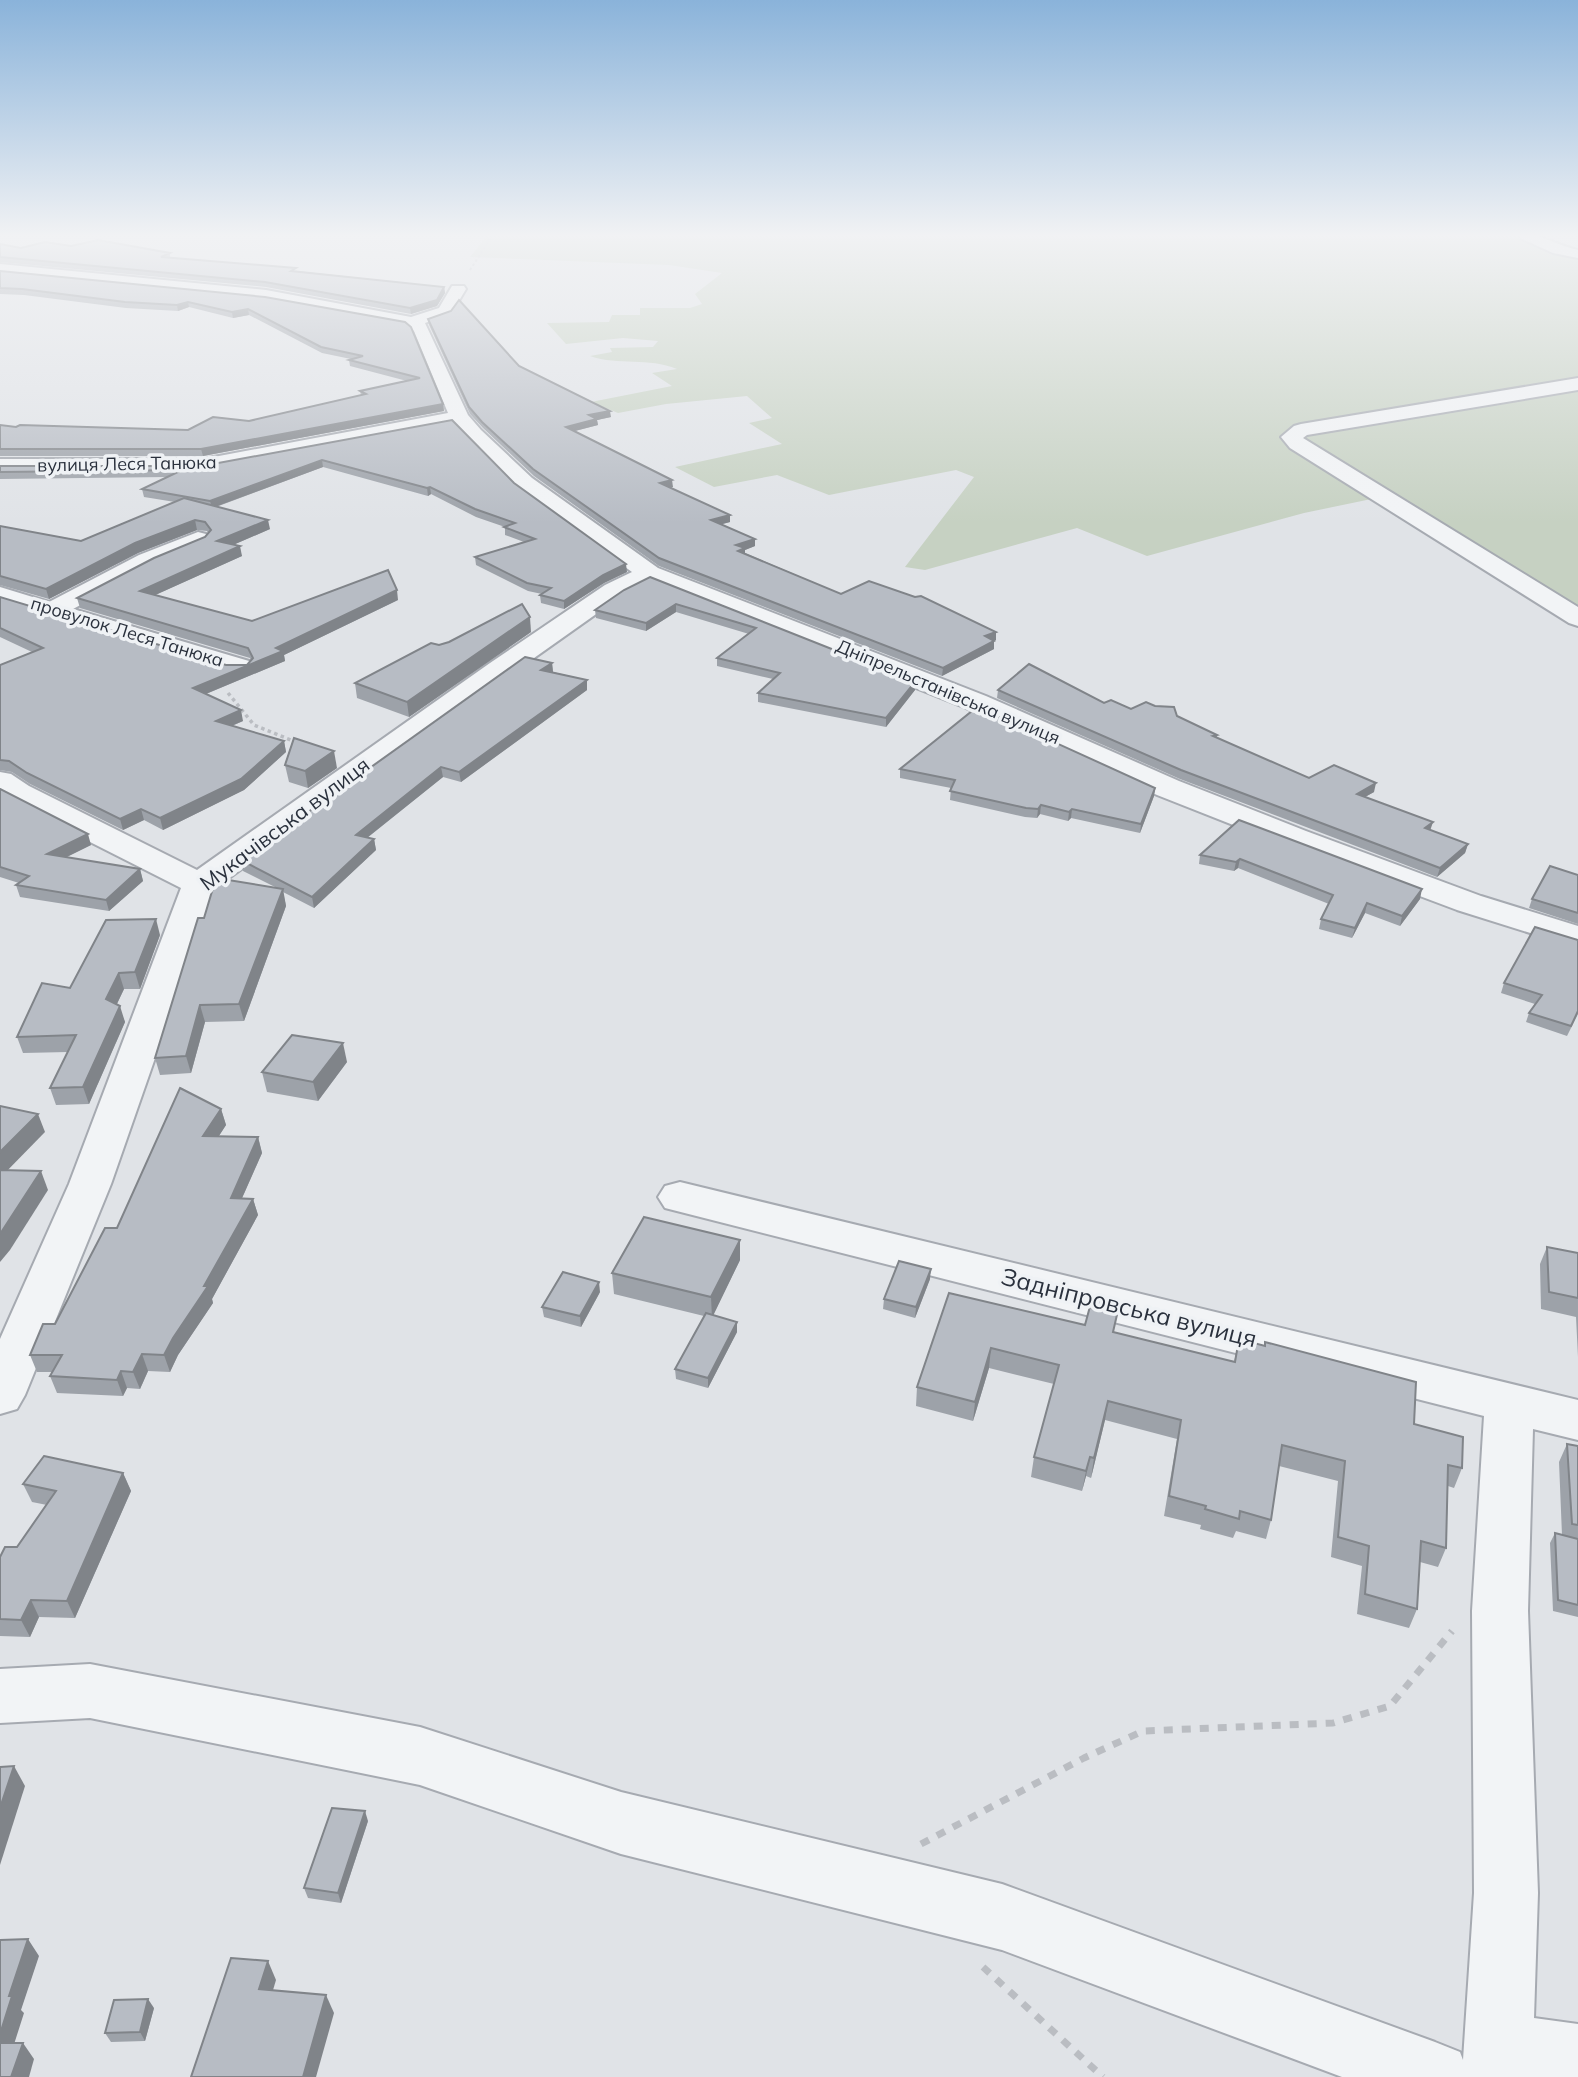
<svg xmlns="http://www.w3.org/2000/svg" width="1578" height="2077" viewBox="0 0 1578 2077" font-family="Mulish,sans-serif">
  <style>
    .green { fill: #c6d1c2 }
    .lines { fill: none; stroke-linecap: round; stroke-linejoin: round }
    .minor-casing { stroke: #a6aab1; stroke-width: 4 }
    .path-far2 { stroke: #babdc2; stroke-width: 2; stroke-dasharray: 2.5 2.5; stroke-linecap: butt }
    .path-far1 { stroke: #babdc2; stroke-width: 3.5; stroke-dasharray: 3.5 3.5; stroke-linecap: butt }
    .path { stroke: #babdc2; stroke-width: 7; stroke-dasharray: 9 9; stroke-linecap: butt }
    .minor { fill: #f2f4f6; fill-rule: evenodd }
    .wall { fill: #9da2a9 }
    .shaded-wall { fill: #808489 }
    .building { fill: #b7bcc4; stroke: #808489; stroke-width: 2 }
    .labels { text-anchor: middle; stroke-width: 7; stroke-linejoin: round; paint-order: stroke }
    .far-street-label { font-size: 18px; fill: #2a313d; stroke: #eff2f5 }
    .street-label { font-size: 21px; fill: #2a313d; stroke: #eff2f5 }
    .near-street-label { font-size: 24px; fill: #2a313d; stroke: #eff2f5 }
  </style>
  <rect width="100%" height="100%" fill="#e0e3e7"/>
  <path class="green" d="M489,233L1529,234L1578,253V607L1383,491L1381,497L1304,513L1147,556L1077,528L925,570L905,567L974,477L956,470L829,495L777,475L714,487L675,467L782,444L749,423L772,418L747,396L666,404L618,413L591,402L672,386L652,373L677,369C648,357 619,366 590,356L612,352L610,348L653,347L658,341L623,338L566,344L547,323L609,322L612,315H640V308H690L702,304L695,294L722,273L669,265L470,257Z"/>
  <g class="lines">
    <g class="minor-casing">
      <g id="minor">
        <path d="M1520,233C1540,233 1558,246 1578,250V258L1553,253L1520,238Z"/>
        <polygon points="0,264 266,290 411,317 439,308 452,286 464,286 466,289 451,314 425,323 468,415 481,430 532,478 658,568 986,696 1179,781 1306,831 1481,896 1578,926 1578,948 1457,910 1284,845 1157,795 966,708 650,582 623,595 510,675 214,889 111,1184 25,1395 17,1409 0,1414 0,1339 69,1184 181,888 7,800 0,795 0,772 11,774 29,786 197,870 490,663 605,585 632,572 516,488 454,424 203,471 0,471 0,459 203,459 448,413 414,331 407,326 266,300 0,274"/>
        <polygon points="1578,378 1578,390 1307,435 1303,438 1578,607 1578,626 1569,623 1290,448 1281,437 1294,426 1301,424"/>
        <polygon points="198,532 206,534 210,539 206,544 155,565 73,609 249,661 253,667 249,673 239,675 229,673 0,603 0,587 49,602 139,555"/>
        <polygon points="680,1182 1578,1400 1578,1440 1533,1429 1528,1611 1538,1893 1534,2018 1578,2024 1578,2077 1342,2077 1002,1950 621,1854 420,1785 90,1718 0,1723 0,1669 90,1664 420,1727 621,1792 1002,1884 1435,2042 1460,2052 1463,2060 1474,1893 1472,1611 1484,1416 665,1208 658,1197 665,1186"/>
      </g>
    </g>
    <polyline class="path-far2" points="470,270 494,233"/>
    <polyline class="path-far1" points="228,693 254,725 298,743"/>
    <g class="path">
      <polyline points="921,1844 1084,1758 1143,1731 1333,1723 1390,1706 1452,1631"/>
      <polyline points="983,1967 1103,2077"/>
    </g>
    <use href="#minor" class="minor"/>
  </g>
  <g class="wall">
    <polygon points="0,244 21,248 71,246 170,253 170,257 444,287 445,293 437,306 411,314 266,287 0,262"/>
    <polygon points="0,271 405,322 443,404 444,411 203,456 0,456 0,425 16,427 188,430 249,421 361,395 360,391 407,381 350,366 349,360 351,359 322,353 249,315 233,318 189,307 178,311 126,308 24,295 0,294"/>
    <polygon points="428,319 519,366 611,417 597,420 598,425 575,431 730,522 721,524 755,546 745,550 745,553 841,594 996,640 994,641 994,649 942,676 659,566 534,476 483,428 470,414 429,325"/>
    <polygon points="452,420 514,483 627,572 604,583 564,609 541,603 540,595 542,594 528,591 476,565 475,557 524,542 505,535 505,527 476,517 431,494 428,496 323,467 216,507 270,529 233,545 242,556 155,595 252,621 398,600 284,655 285,661 206,694 243,721 232,726 284,741 286,752 244,790 163,830 144,820 123,830 30,784 12,772 0,770 0,665 32,652 0,637 0,597 226,665 247,665 251,661 250,658 80,608 77,598 205,537 208,533 207,531 197,530 138,553 49,599 0,585 0,526 81,541 175,502 144,497 142,489 167,477 0,479 0,466 202,466"/>
    <polygon points="650,577 915,682 915,690 886,727 758,702 758,693 773,679 717,666 717,658 749,634 676,612 646,631 596,618 595,610"/>
    <polygon points="531,632 409,717 357,698 355,683 439,645"/>
    <polygon points="552,663 553,672 587,680 587,690 461,782 443,777 367,838 374,839 376,850 314,908 283,892 286,906 244,1021 205,1022 191,1073 160,1075 155,1058 204,918 277,888 243,871 241,860"/>
    <polygon points="998,690 1104,703 1131,709 1177,716 1217,735 1217,738 1309,778 1374,792 1365,797 1431,830 1468,844 1465,853 1437,877 1180,779 997,698"/>
    <polygon points="285,765 337,768 308,788 289,782"/>
    <polygon points="900,769 1155,788 1154,796 1140,833 1071,818 1068,821 1040,814 1037,818 1025,817 950,800 951,788 900,778"/>
    <polygon points="0,789 91,845 67,857 140,869 143,881 109,911 20,897 16,885 19,883 0,877"/>
    <polygon points="1239,820 1420,899 1400,926 1365,913 1352,938 1319,929 1321,919 1329,904 1238,868 1234,871 1199,864 1200,855"/>
    <polygon points="1578,875 1578,924 1529,908 1532,899"/>
    <polygon points="160,935 140,989 124,989 117,1004 125,1022 89,1104 56,1105 50,1088 68,1052 23,1053 17,1037 70,988"/>
    <polygon points="1578,940 1578,1014 1567,1036 1526,1022 1529,1013 1535,1004 1501,993 1504,983"/>
    <polygon points="347,1062 318,1101 267,1092 262,1072"/>
    <polygon points="221,1109 226,1125 218,1137 258,1137 262,1153 242,1198 253,1199 258,1215 212,1299 213,1303 178,1355 170,1372 148,1371 140,1389 127,1388 123,1396 57,1393 50,1376 52,1372 37,1372 30,1355 55,1324 117,1228"/>
    <polygon points="1547,1247 1578,1253 1578,1357 1576,1317 1541,1309 1540,1264"/>
    <polygon points="740,1260 713,1315 737,1322 737,1332 708,1388 676,1379 675,1369 704,1316 614,1294 612,1273"/>
    <polygon points="930,1279 915,1318 883,1309 884,1299"/>
    <polygon points="600,1292 581,1327 544,1317 542,1307"/>
    <polygon points="949,1293 1114,1332 1234,1362 1239,1339 1414,1424 1462,1468 1454,1488 1448,1486 1446,1548 1438,1567 1420,1562 1417,1609 1409,1628 1357,1614 1362,1566 1331,1557 1338,1481 1279,1466 1271,1520 1266,1539 1236,1531 1233,1538 1200,1529 1201,1525 1164,1516 1177,1439 1105,1420 1091,1478 1086,1476 1082,1491 1031,1477 1034,1457 1054,1384 989,1368 973,1421 916,1406 917,1387"/>
    <polygon points="1567,1444 1578,1446 1578,1617 1553,1611 1550,1543 1555,1533 1562,1535 1559,1462"/>
    <polygon points="123,1473 131,1491 75,1618 39,1617 30,1637 0,1636 0,1557 17,1547 47,1505 32,1502 23,1484"/>
    <polygon points="368,1821 341,1903 308,1898 304,1888"/>
    <polygon points="154,2008 145,2041 111,2042 105,2033"/>
  </g>
  <g class="shaded-wall">
    <polygon points="444,287 445,293 437,306 411,314 410,308"/>
    <polygon points="188,302 189,307 178,311 177,305"/>
    <polygon points="248,309 249,315 233,318 232,312"/>
    <polygon points="443,404 444,411 203,456 201,449"/>
    <polygon points="610,411 611,417 597,420 598,425 567,433 566,427 589,415"/>
    <polygon points="322,460 323,467 212,508 210,501"/>
    <polygon points="672,480 673,487 661,490 660,483"/>
    <polygon points="430,487 431,494 428,496 427,488"/>
    <polygon points="730,515 730,522 712,527 711,520"/>
    <polygon points="195,520 197,530 138,553 49,599 46,589 135,543"/>
    <polygon points="268,520 270,529 219,551 217,541"/>
    <polygon points="755,539 755,546 745,550 745,556 738,558 736,545"/>
    <polygon points="240,546 242,556 142,601 140,591"/>
    <polygon points="626,564 627,572 604,583 564,609 564,601 603,575"/>
    <polygon points="397,590 398,600 284,655 285,661 196,698 193,688 277,653 276,648"/>
    <polygon points="676,604 676,612 646,631 646,623"/>
    <polygon points="530,617 531,632 409,717 407,702"/>
    <polygon points="996,632 996,640 984,644 985,636"/>
    <polygon points="994,641 994,649 942,676 943,668"/>
    <polygon points="552,663 553,672 541,670"/>
    <polygon points="587,680 587,690 461,782 459,772"/>
    <polygon points="915,682 915,690 886,727 886,718"/>
    <polygon points="241,710 243,721 219,731 216,721"/>
    <polygon points="284,741 286,752 244,790 163,830 160,818"/>
    <polygon points="334,751 337,768 308,788 305,771"/>
    <polygon points="441,767 443,777 358,845 356,835"/>
    <polygon points="1376,783 1374,792 1354,803 1357,794"/>
    <polygon points="1155,788 1154,796 1140,833 1141,824"/>
    <polygon points="1041,805 1040,814 1037,818 1038,809"/>
    <polygon points="141,809 144,820 123,830 120,819"/>
    <polygon points="1072,809 1071,818 1068,821 1069,812"/>
    <polygon points="1433,822 1430,831 1425,828"/>
    <polygon points="88,834 91,845 50,865 47,854"/>
    <polygon points="374,839 376,850 314,908 312,897"/>
    <polygon points="1468,844 1465,853 1437,877 1440,868"/>
    <polygon points="1240,859 1238,868 1234,871 1236,862"/>
    <polygon points="140,869 143,881 109,911 106,900"/>
    <polygon points="283,889 286,906 244,1021 239,1004"/>
    <polygon points="1422,889 1420,899 1400,926 1402,916"/>
    <polygon points="1367,903 1365,913 1352,938 1355,928"/>
    <polygon points="156,919 160,935 140,989 135,972"/>
    <polygon points="119,973 124,989 111,1016 106,999"/>
    <polygon points="200,1005 205,1022 191,1073 186,1056"/>
    <polygon points="120,1006 125,1022 89,1104 83,1087"/>
    <polygon points="343,1043 347,1062 318,1101 313,1082"/>
    <polygon points="221,1109 226,1125 208,1153 203,1136"/>
    <polygon points="38,1114 45,1132 0,1178 0,1152"/>
    <polygon points="258,1137 262,1153 235,1214 231,1198"/>
    <polygon points="41,1171 48,1190 10,1250 0,1262 0,1234"/>
    <polygon points="253,1199 258,1215 212,1299 213,1303 178,1355 170,1372 164,1355 173,1338 204,1286"/>
    <polygon points="740,1240 740,1260 712,1318 711,1297"/>
    <polygon points="931,1269 930,1279 915,1318 916,1307"/>
    <polygon points="599,1282 600,1292 581,1327 580,1316"/>
    <polygon points="737,1322 737,1332 708,1388 708,1378"/>
    <polygon points="991,1348 989,1368 973,1421 975,1402"/>
    <polygon points="142,1354 148,1371 140,1389 133,1372"/>
    <polygon points="121,1371 127,1388 123,1396 117,1380"/>
    <polygon points="1108,1401 1105,1420 1091,1478 1094,1458"/>
    <polygon points="1090,1457 1086,1476 1082,1491 1086,1471"/>
    <polygon points="123,1473 131,1491 75,1618 67,1601"/>
    <polygon points="31,1600 39,1617 30,1637 21,1620"/>
    <polygon points="14,1766 25,1786 0,1865 0,1808"/>
    <polygon points="365,1811 368,1821 341,1903 338,1893"/>
    <polygon points="28,1939 39,1956 21,2010 24,2013 9,2060 0,2047 0,2034 9,1996"/>
    <polygon points="268,1961 276,1980 268,2007 259,1989"/>
    <polygon points="326,1995 334,2013 316,2077 303,2077"/>
    <polygon points="148,1999 154,2008 145,2041 140,2032"/>
    <polygon points="23,2043 34,2059 29,2077 11,2077"/>
  </g>
  <g class="building">
    <polygon points="98,240 170,253 161,257 296,268 291,271 444,287 437,300 410,308 265,282 0,257 0,244 21,248 45,242 71,246"/>
    <polygon points="0,271 265,297 405,322 411,327 443,404 201,449 0,449 0,425 16,427 20,425 188,430 213,417 249,421 366,394 360,391 420,378 349,360 363,356 321,347 248,309 232,312 188,302 177,305 125,302 22,289 0,288"/>
    <polygon points="459,300 519,366 610,411 589,415 597,419 566,427 672,480 660,483 730,515 711,520 755,539 736,545 745,548 738,551 841,594 869,581 915,597 921,596 996,632 985,636 994,641 943,668 659,558 533,469 482,422 469,407 428,319 451,311"/>
    <polygon points="452,420 514,483 626,564 603,575 564,601 540,595 551,588 527,583 475,557 535,539 504,527 515,523 475,509 430,487 427,488 322,460 210,501 142,489 182,470 0,472 0,466 202,466"/>
    <polygon points="184,498 268,520 217,541 240,546 140,591 252,621 388,570 397,590 276,648 283,651 193,688 241,710 216,721 284,741 241,779 160,818 141,809 120,819 27,773 9,761 0,760 0,665 43,648 0,628 0,597 226,665 247,665 253,658 248,648 77,598 154,558 205,537 211,530 205,522 195,520 135,543 46,589 0,576 0,526 81,541"/>
    <polygon points="650,577 915,682 886,718 758,693 780,673 717,658 756,628 676,604 646,623 595,610 624,590"/>
    <polygon points="522,604 530,617 407,702 355,683 431,643 439,645 449,642"/>
    <polygon points="525,657 552,663 541,670 587,680 459,772 441,767 356,835 374,839 312,897 241,860"/>
    <polygon points="1029,664 1104,703 1111,700 1131,709 1146,702 1155,706 1174,707 1177,716 1217,735 1213,736 1309,778 1334,765 1376,783 1357,794 1433,822 1425,828 1468,844 1440,868 1181,770 998,690"/>
    <polygon points="977,707 1155,788 1141,824 1072,809 1069,812 1041,805 1038,809 1026,808 950,791 955,780 900,769"/>
    <polygon points="294,738 334,751 305,771 285,765"/>
    <polygon points="0,789 88,834 47,854 140,869 106,900 16,885 29,876 0,867"/>
    <polygon points="1239,820 1422,889 1402,916 1367,903 1355,928 1321,919 1333,895 1240,859 1236,862 1200,855"/>
    <polygon points="1550,866 1578,875 1578,913 1532,899"/>
    <polygon points="216,878 283,889 239,1004 200,1005 186,1056 155,1058 198,918 204,918"/>
    <polygon points="156,919 135,972 119,973 106,999 120,1006 83,1087 50,1088 76,1035 17,1037 42,983 70,988 106,920"/>
    <polygon points="1535,927 1578,940 1578,1011 1571,1026 1529,1013 1542,995 1504,983"/>
    <polygon points="292,1035 343,1043 313,1082 262,1072"/>
    <polygon points="180,1088 221,1109 203,1136 258,1137 231,1198 253,1199 204,1286 208,1286 173,1338 164,1355 142,1354 133,1372 121,1371 117,1380 50,1376 62,1355 30,1355 43,1324 55,1324 105,1228 117,1228"/>
    <polygon points="0,1106 38,1114 0,1152"/>
    <polygon points="0,1170 41,1171 0,1234"/>
    <polygon points="644,1217 740,1240 711,1297 612,1273"/>
    <polygon points="1547,1247 1578,1253 1578,1298 1549,1292"/>
    <polygon points="899,1261 931,1269 916,1307 884,1299"/>
    <polygon points="563,1272 599,1282 580,1316 542,1307"/>
    <polygon points="949,1293 1085,1325 1092,1299 1119,1306 1113,1332 1235,1362 1239,1339 1265,1346 1265,1342 1416,1382 1414,1424 1463,1437 1462,1468 1448,1465 1446,1548 1421,1541 1417,1609 1365,1594 1369,1546 1338,1537 1345,1461 1282,1445 1271,1520 1240,1511 1239,1519 1205,1509 1206,1506 1169,1496 1181,1420 1108,1401 1094,1458 1090,1457 1086,1471 1034,1457 1059,1365 991,1348 975,1402 917,1387"/>
    <polygon points="706,1313 737,1322 708,1378 675,1369"/>
    <polygon points="1567,1444 1578,1446 1578,1525 1572,1524"/>
    <polygon points="44,1456 123,1473 67,1601 31,1600 21,1620 0,1619 0,1557 5,1547 17,1547 56,1491 23,1484"/>
    <polygon points="1555,1533 1578,1539 1578,1605 1558,1600"/>
    <polygon points="14,1766 0,1808 0,1767"/>
    <polygon points="332,1808 365,1811 338,1893 304,1888"/>
    <polygon points="28,1939 9,1996 12,1996 0,2034 0,1940"/>
    <polygon points="231,1958 268,1961 259,1989 326,1995 303,2077 191,2077"/>
    <polygon points="148,1999 140,2032 105,2033 114,2000"/>
    <polygon points="0,2043 23,2043 11,2077 0,2077"/>
  </g>
  <linearGradient id="sky" x2="0" y2="1"><stop stop-color="#8ab3da"/><stop offset="0.45" stop-color="#f1f2f4"/><stop offset="1" stop-color="#f1f2f4" stop-opacity="0"/></linearGradient>
  <rect width="1578" height="523" fill="url(#sky)"/>
  <g class="labels">
    <g class="far-street-label">
      <text transform="translate(127 464) rotate(-1)" y="6">вулиця Леся Танюка</text>
      <text transform="translate(127 632) rotate(17)" y="6">провулок Леся Танюка</text>
      <text transform="translate(948 692) rotate(23)" y="6">Дніпрельстанівська вулиця</text>
    </g>
    <g class="street-label">
      <text transform="translate(285 824) rotate(-37)" y="7">Мукачівська вулиця</text>
    </g>
    <g class="near-street-label">
      <text transform="translate(1129 1308) rotate(14)" y="8">Задніпровська вулиця</text>
    </g>
  </g>
</svg>
